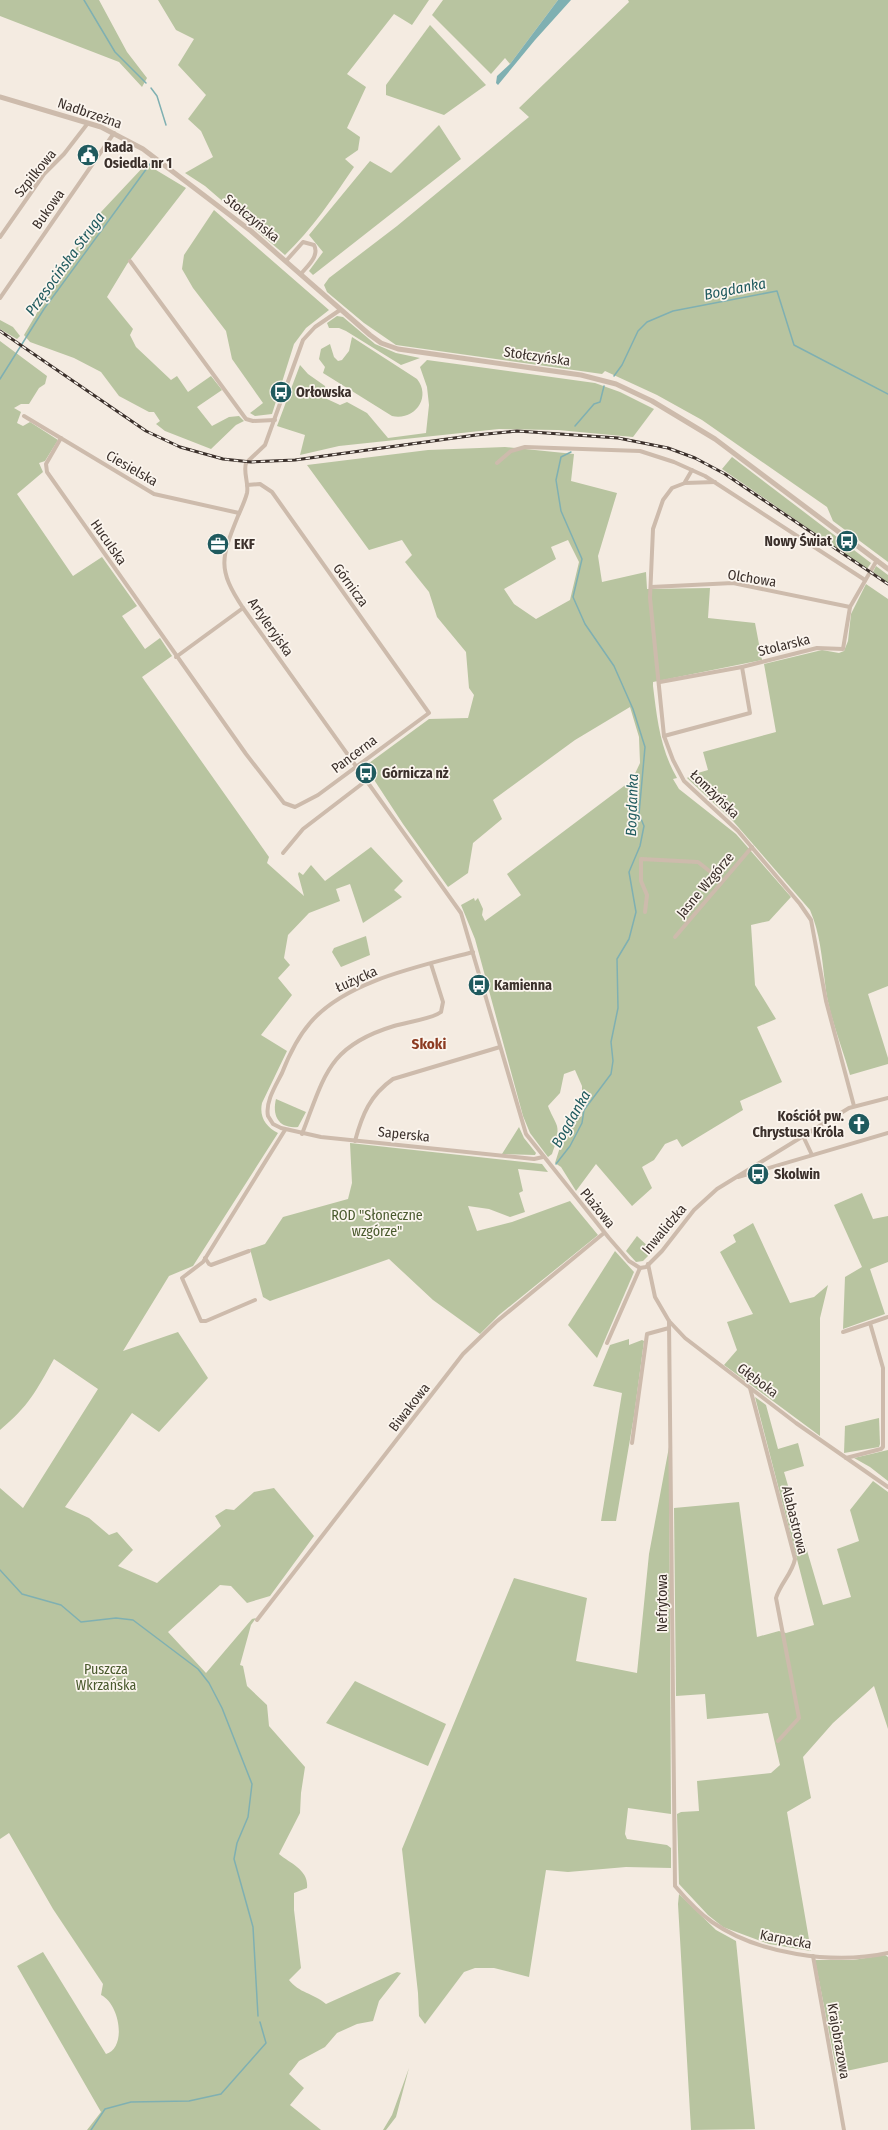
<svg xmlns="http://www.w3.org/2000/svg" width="888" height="2130" viewBox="0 0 888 2130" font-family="'Fira Sans Condensed',sans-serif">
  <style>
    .green { fill: #b8c4a0; fill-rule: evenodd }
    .water { fill: #7fb0b2 }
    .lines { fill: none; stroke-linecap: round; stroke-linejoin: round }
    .stream { stroke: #7fb0b2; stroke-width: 1.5 }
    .minor { stroke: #cdbbac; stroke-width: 4 }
    .tertiary { stroke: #cdbbac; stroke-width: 5 }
    .rail-casing { stroke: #3b302b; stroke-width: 3 }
    .rail { stroke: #fbf5ee; stroke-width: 1.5; stroke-dasharray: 4.5; stroke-linecap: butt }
    .labels { text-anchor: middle; stroke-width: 3.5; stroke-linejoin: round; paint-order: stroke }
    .street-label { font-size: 14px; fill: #3b302b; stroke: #fbf5ee }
    .poi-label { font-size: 14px; font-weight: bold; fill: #3b302b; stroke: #fbf5ee; text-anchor: start }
    .park-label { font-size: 14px; fill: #4a5a2e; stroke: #fbf5ee }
    .water-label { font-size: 15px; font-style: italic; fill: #1f5a5e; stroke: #fbf5ee }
    .neighbourhood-label { font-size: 15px; font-weight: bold; fill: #8c3b22; stroke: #fbf5ee }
  </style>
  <rect width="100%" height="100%" fill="#f4ebe1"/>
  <g class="green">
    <polygon points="0,0 99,0 127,52 147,78 142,87 119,62 0,16"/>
    <path d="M158,0H429L412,25L394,14L347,74L366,87L347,128L360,137L358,150L345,159L354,167C333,198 312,229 285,255L205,186L185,173L213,157L201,131L188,119L206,95L178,65L194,39L176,30Z"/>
    <polygon points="443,0 558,0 510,64 505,58 491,74 432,15"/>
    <polygon points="628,0 888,0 888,562 833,521 827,507 702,420 657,395 605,371 602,374 396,345 364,323 327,292 324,285 329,278 397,226 529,117 519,108 629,2"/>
    <polygon points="430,25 486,85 444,115 386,95 386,85"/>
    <polygon points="439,125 461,159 313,275 309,271 323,252 309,235 370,161 391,173"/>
    <polygon points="146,164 186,188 127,264 107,297 133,329 130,335 136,347 171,380 177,376 188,392 211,376 222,390 197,407 212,426 229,417 239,416 244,421 236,425 211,449 165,431 156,424 160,421 154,412 149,412 119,396 101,372 74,358 30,342 24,335 68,260 101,212"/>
    <polygon points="214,210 329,310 306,328 294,344 272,414 255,416 250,413 263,403 232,359 226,331 193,288 182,269 184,255"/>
    <polygon points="337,316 343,317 375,344 396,353 420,358 401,365 346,331 339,328 329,328 327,323"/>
    <polygon points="0,320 13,327 20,336 17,339 0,329"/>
    <path d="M352,337L417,379C432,398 414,421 392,416L323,373L325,367L319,359L321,349L330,344L334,357L338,361L342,360L349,351Z"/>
    <path d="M0,341L47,376L45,384L39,388L29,404H21L14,408L21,412L17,423L23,426L30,422L58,440L45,461L39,463L43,472L17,494L73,576L102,557L137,606L122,616L145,649L160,638L172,656L142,677L269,857L267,863L304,896L298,874L299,872L303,875L311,865L325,881L371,847L403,881L394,890L402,897L363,923L350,884L336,889L340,901L309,913L288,935L284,958L290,965L278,978L292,995L261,1035L287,1051L262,1103C259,1117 266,1127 278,1133L193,1266L169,1276L123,1351L178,1332L208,1378L159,1432L132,1413L65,1507L89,1518L109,1535L117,1532L133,1550L118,1566L157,1583L221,1526L215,1516L226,1509L234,1510L254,1492L274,1488L314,1536L270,1596L247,1603L231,1586L220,1585L168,1632L206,1673L252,1619L256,1618L251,1625L240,1665L243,1666L247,1686L267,1705L269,1726L305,1767L301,1793L300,1813L279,1854C291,1864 309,1870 307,1888L294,1893V1910L301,1968L289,1980C299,1993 313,1993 326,2004L397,1972L401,1973L379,2001L373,2021L357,2024L337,2033L325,2047L299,2061L289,2074L304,2088L290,2105L321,2130H87L101,2112L17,1966L43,1952L106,2054C127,2048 120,2004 101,1995L103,1984L53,1909L9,1833L0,1839V1488L23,1508L98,1389L54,1359C36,1391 29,1406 0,1430Z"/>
    <polygon points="427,360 595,383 620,392 654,409 633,437 558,430 499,429 339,446 300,455 305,435 277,426 300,365 308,374 325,386 327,399 340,405 347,402 367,413 388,438 426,433 429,405 427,387 420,367"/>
    <path d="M505,447L574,454L571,481L617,493L598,556L602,582L646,572L647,589L710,588L708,618L755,623L762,660L653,682V686C657,718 660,749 677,778L673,779L679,789L736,834L791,897L769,921L751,925L755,985L776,1019L757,1027L782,1082L740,1101L743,1110L682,1147L677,1139L665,1144L654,1160L642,1167L652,1188L632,1206L596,1164L576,1191L561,1167L555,1163L561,1144L564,1126L582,1116V1086L575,1070L564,1074L560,1093L548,1106C550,1112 556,1122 557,1126C559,1135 555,1145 552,1154L548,1157L530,1133L523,1116L475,939L461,905L474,898L475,901L478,898L483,909L482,915L485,921L521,895L507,874L632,780L640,763L639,737L630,707L575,740L493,800L502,819L473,843L468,873L448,887L403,824L365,766L429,719L468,718L474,695L469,688L466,652L437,617L429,592L405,562L412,555L402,540L369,550L307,465L428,450ZM568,540L579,562L570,600L536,619L514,604L504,589L556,559L551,547Z"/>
    <polygon points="732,457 871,563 867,569 722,469"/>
    <polygon points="876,566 888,575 888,583 873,572"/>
    <path d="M866,584L888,599V986L868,994L888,1058V1064L850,1075C842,1046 828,1014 825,983C822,958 820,933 810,910L733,821L687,778L691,775L708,770L703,752L776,732L764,664L822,650L839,653L844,651L848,641L851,614Z"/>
    <polygon points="366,936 370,955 341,967 332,952 334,948"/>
    <path d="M276,1099L306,1112L298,1127C278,1129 272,1115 276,1099Z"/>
    <polygon points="519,1127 524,1138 536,1153 535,1155 502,1154"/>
    <polygon points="350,1143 542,1164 548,1172 518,1169 523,1191 519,1193 525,1212 510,1217 489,1209 468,1206 477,1231 512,1222 570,1201 598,1235 499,1315 480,1334 433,1300 389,1259 270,1301 263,1297 250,1249 265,1244 283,1217 348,1199 352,1183"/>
    <polygon points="862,1193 873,1219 888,1216 888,1262 870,1269 885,1314 843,1329 845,1277 862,1267 834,1205"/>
    <polygon points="753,1223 790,1303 814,1297 828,1285 820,1318 820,1436 724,1365 737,1350 727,1322 753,1314 720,1252 736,1242 733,1235"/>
    <polygon points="637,1236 653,1251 643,1261 636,1262 626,1251"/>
    <polygon points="615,1251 634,1272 597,1358 568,1325"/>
    <polygon points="629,1339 629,1345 642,1340 644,1341 634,1416 616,1521 601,1521 622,1393 593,1386 610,1345"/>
    <polygon points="755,1397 766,1405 778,1449 798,1443 804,1466 784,1472 823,1605 851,1597 837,1549 859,1541 850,1510 873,1481 888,1492 888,1729 874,1686 833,1723 803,1757 811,1798 787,1812 811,1951 769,1944 723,1927 708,1915 679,1884 677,1814 681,1812 699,1811 697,1781 771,1773 780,1765 768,1713 707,1719 705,1694 676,1696 674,1508 739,1502 757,1637 779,1631 786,1633 814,1625"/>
    <polygon points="879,1418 880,1444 879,1447 844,1453 845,1426"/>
    <polygon points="669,1447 671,1814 628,1808 625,1834 627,1839 667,1845 671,1848 671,1868 626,1867 568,1872 546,1870 529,1977 494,1968 475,1968 464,1972 425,2024 419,2016 418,1993 402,1849 514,1578 587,1598 576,1661 637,1673 649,1554"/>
    <polygon points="888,1450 888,1481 870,1467 854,1458"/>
    <polygon points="355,1681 446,1724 428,1766 326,1723"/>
    <polygon points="679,1894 716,1930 736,1941 755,2129 691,2130 678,1904"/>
    <polygon points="885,1955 888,1957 888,2062 837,2073 815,1960 853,1960"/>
    <polygon points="409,2068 396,2117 386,2130 383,2130 392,2115"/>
  </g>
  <polygon class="water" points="558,0 571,0 535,40 498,85 496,83 497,76 510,64"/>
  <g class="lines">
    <g class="stream">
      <polyline points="84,0 115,52 146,83"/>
      <polyline points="151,88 157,96 166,125"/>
      <polyline points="614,376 622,365 638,331 647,322 673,311 777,291 794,345 888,394"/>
      <polyline points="0,379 44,309 150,164"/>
      <polyline points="575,426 594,404 600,402 604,386"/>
      <polyline points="556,1164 570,1146 582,1123 584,1110 611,1074 613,1061 611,1042 618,1008 617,959 629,939 636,912 629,872 640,846 644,826 639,814 645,747 633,709 614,666 585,624 573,597 582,559 561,511 556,480 561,457 571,452"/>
      <polyline points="0,1570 22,1594 61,1605 81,1622 116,1618 133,1620 198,1669 209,1683 222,1708 252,1784 248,1817 237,1843 234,1859 253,1927 258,2016"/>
      <polyline points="91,2130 105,2109 131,2102 189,2101 221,2094 266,2043 260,2022"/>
    </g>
    <g class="minor">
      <polyline points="0,237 44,174 64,154 88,123"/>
      <polyline points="130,261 246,419 253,421 275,420"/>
      <path d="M286,261L303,242L314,245C320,256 307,266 301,274"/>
      <polyline points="0,298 114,133"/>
      <path d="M340,310L315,327L303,340L265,445L246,463C243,473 249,483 247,493C245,501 241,509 238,516C221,558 217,569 243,608L461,913L526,1134L609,1238L629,1261L640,1268"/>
      <polyline points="24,416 154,494 239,513"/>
      <polyline points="61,438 46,464 47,472 246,754 284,803 295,807 318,795 429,713 272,492 260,484 247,485"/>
      <polyline points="497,463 511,451 525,447 640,451 674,462 705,476 865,580"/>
      <polyline points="685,482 692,470"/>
      <polyline points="715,482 685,483 672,488 663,500 653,529 650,598 664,736 673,760 684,781 738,831 800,904 811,920 826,1001 854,1106"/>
      <polyline points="651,587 733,583 850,607"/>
      <polyline points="176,657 243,608"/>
      <polyline points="660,682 742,667 817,648 843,649 850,607 877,560"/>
      <polyline points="664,736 750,713 742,667"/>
      <polyline points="283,853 303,829 367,780"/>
      <polyline points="645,912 647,895 641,881 641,859 698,862 722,881"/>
      <polyline points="675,937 752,847"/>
      <path d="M473,952C421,966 345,981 310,1023C297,1038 289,1055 282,1073C276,1085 265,1102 268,1116L273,1124L281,1128L321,1137L534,1159L543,1157"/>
      <path d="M302,1134C325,1075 328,1046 394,1026C407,1022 432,1019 441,1012L443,1002L431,964"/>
      <polyline points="803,1136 812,1155"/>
      <path d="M355,1141C362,1115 370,1095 393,1079L500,1047"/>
      <polyline points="738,1177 888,1133"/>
      <polyline points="205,1258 209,1264 211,1265 249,1251"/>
      <polyline points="648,1264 655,1297 669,1321 685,1338 796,1423 888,1487"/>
      <polyline points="640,1268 646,1267 662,1251 694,1210 717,1189 849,1108 888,1098"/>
      <polyline points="255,1300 206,1321 201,1321 182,1278 203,1262 285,1130"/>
      <path d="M669,1321L675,1886C686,1899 698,1912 712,1922C758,1954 833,1965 888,1953"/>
      <polyline points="843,1332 870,1323"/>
      <polyline points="607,1343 640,1268"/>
      <path d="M750,1388L795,1559C792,1574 780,1584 776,1598L799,1718L778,1741"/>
      <polyline points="632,1443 647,1334 669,1328"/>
      <polyline points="846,1458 881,1449 883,1447 883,1368 870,1323 888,1317"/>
      <polyline points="257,1620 463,1354 496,1322 604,1233"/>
      <polyline points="813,1956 844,2130"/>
    </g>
    <polyline class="tertiary" points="0,97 101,127 143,149 251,231 370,335 381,343 398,349 581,375 616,384 652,401 715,439 888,569"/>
    <g class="rail-casing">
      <polyline id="rail" points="0,331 146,431 180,447 223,459 251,462 295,460 476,435 517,431 618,438 668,448 695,458 725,474 888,584"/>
    </g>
    <use href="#rail" class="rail"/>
  </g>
  <defs>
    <g id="civic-disc" transform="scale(1.15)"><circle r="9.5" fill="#1f5a5e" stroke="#fbf5ee"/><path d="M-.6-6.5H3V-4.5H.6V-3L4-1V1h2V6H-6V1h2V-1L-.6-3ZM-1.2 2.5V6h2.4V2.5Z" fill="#fff"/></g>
    <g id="bus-disc" transform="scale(1.15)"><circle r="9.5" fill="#1f5a5e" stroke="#fbf5ee"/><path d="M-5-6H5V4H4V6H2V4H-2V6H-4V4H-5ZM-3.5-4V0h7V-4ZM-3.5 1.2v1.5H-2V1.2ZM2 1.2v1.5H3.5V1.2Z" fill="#fff"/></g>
    <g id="office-disc" transform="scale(1.15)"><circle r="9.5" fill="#1f5a5e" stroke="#fbf5ee"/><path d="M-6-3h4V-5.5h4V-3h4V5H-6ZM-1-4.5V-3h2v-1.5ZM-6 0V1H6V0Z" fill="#fff"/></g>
    <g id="church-disc" transform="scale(1.15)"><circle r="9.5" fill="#1f5a5e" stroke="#fbf5ee"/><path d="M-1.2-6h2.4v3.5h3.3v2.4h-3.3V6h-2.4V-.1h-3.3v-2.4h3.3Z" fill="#fff"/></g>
  </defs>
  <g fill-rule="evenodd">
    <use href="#civic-disc" x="88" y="155"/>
    <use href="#bus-disc" x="281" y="392"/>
    <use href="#bus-disc" x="847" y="541"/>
    <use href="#office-disc" x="218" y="544"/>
    <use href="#bus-disc" x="366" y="773"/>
    <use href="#bus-disc" x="479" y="985"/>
    <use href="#church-disc" x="859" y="1124"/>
    <use href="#bus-disc" x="758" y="1174"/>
  </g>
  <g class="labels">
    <g class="street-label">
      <text transform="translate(90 113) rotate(19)" y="5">Nadbrzeżna</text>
      <text transform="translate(35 173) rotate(-51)" y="5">Szpilkowa</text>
      <text transform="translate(48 209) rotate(-55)" y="5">Bukowa</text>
      <text transform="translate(252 218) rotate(39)" y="5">Stołczyńska</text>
      <text transform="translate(537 356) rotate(8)" y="5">Stołczyńska</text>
      <text transform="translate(132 468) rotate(30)" y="5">Ciesielska</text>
      <text transform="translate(109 542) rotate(55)" y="5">Huculska</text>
      <text transform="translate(752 578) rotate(9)" y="5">Olchowa</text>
      <text transform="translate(351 585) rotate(54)" y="5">Górnicza</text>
      <text transform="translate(271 627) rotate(55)" y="5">Artyleryjska</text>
      <text transform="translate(784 645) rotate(-14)" y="5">Stolarska</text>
      <text transform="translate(354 754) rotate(-37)" y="5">Pancerna</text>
      <text transform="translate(715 794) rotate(44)" y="5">Łomżyńska</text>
      <text transform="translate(705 885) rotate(-50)" y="5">Jasne Wzgórze</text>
      <text transform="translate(356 979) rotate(-24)" y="5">Łużycka</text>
      <text transform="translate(404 1134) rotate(6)" y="5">Saperska</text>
      <text transform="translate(598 1208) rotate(51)" y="5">Plażowa</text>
      <text transform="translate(664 1229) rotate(-50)" y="5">Inwalidzka</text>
      <text transform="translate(758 1380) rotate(37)" y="5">Głęboka</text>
      <text transform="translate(409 1407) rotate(-52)" y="5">Biwakowa</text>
      <text transform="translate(795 1520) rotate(76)" y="5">Alabastrowa</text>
      <text transform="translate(662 1603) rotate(-90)" y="5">Nefrytowa</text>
      <text transform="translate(786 1939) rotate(11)" y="5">Karpacka</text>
      <text transform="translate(839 2041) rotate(80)" y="5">Krajobrazowa</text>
    </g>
    <g class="poi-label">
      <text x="104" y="152">Rada<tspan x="104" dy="16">Osiedla nr 1</tspan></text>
      <text x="296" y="397">Orłowska</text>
      <text x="832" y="546" text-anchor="end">Nowy Świat</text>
      <text x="234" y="549">EKF</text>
      <text x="382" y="778">Górnicza nż</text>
      <text x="494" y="990">Kamienna</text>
      <text x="844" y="1121" text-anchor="end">Kościół pw.<tspan x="844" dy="16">Chrystusa Króla</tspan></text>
      <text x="774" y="1179">Skolwin</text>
    </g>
    <g class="park-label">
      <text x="377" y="1220">ROD "Słoneczne<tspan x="377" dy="16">wzgórze"</tspan></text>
      <text x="106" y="1674">Puszcza<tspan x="106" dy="16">Wkrzańska</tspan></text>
    </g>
    <g class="water-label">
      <text transform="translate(65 264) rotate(-54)" y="5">Przęsocińska Struga</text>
      <text transform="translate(735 289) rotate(-11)" y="5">Bogdanka</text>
      <text transform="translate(632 805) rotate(-88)" y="5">Bogdanka</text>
      <text transform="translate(571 1119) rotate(-60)" y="5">Bogdanka</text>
    </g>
    <g class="neighbourhood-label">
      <text x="429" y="1049">Skoki</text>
    </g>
  </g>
</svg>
